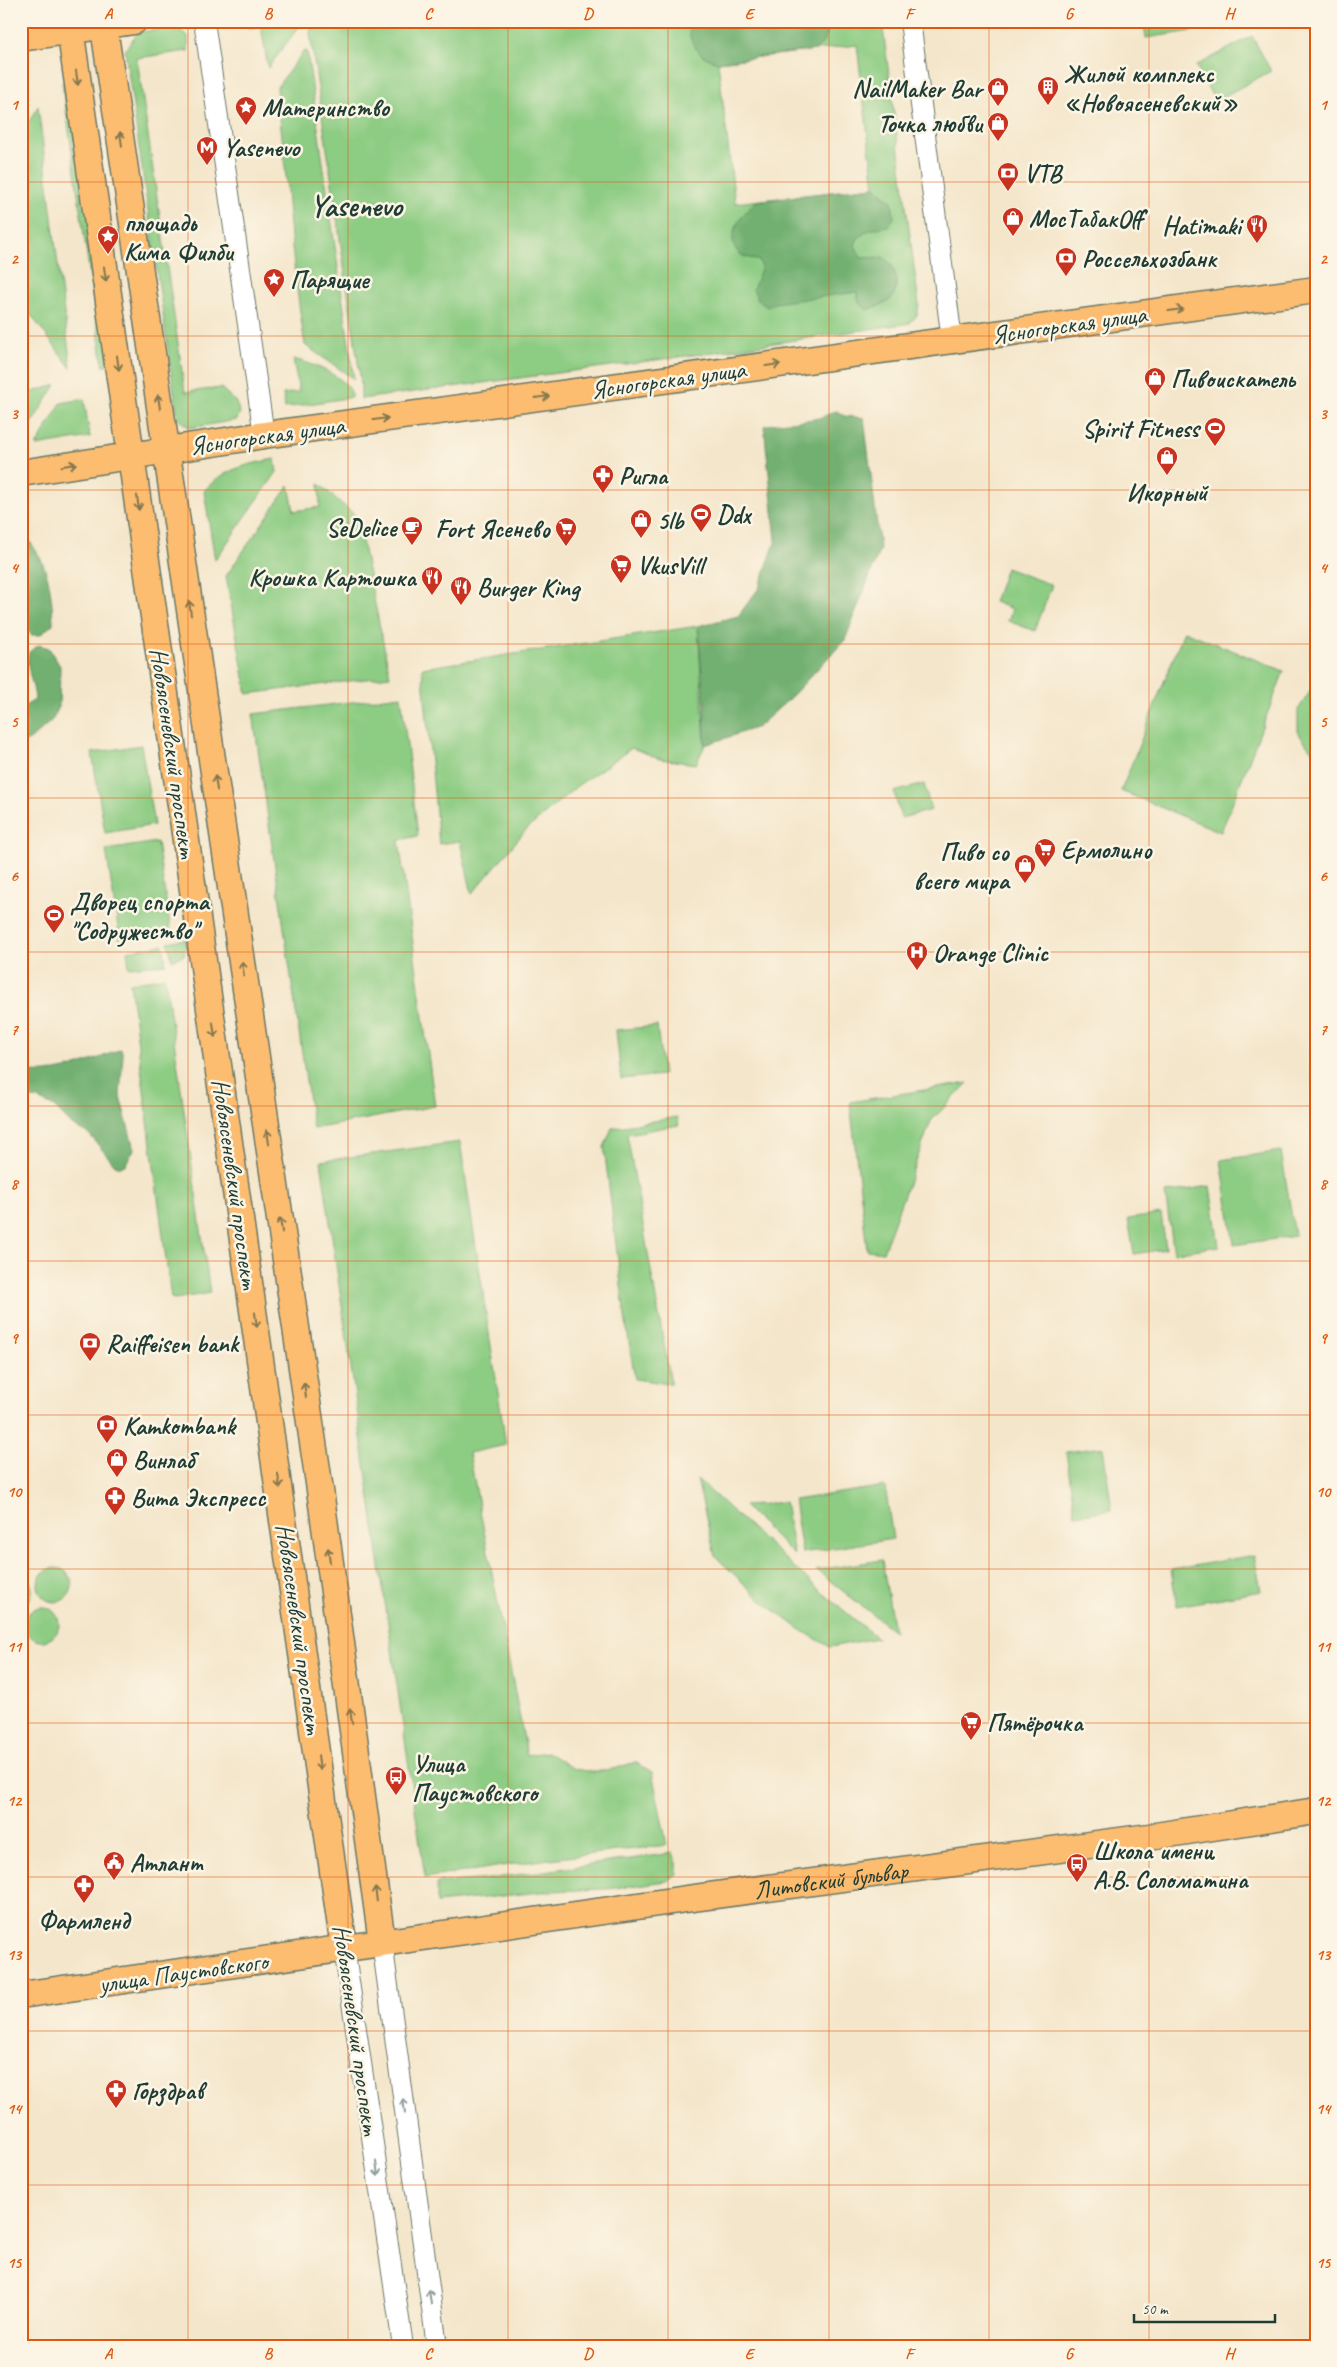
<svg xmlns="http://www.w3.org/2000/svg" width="1337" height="2367" viewBox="0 0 1337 2367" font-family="Caveat,sans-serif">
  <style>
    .green { fill: #8dcc83; stroke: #56845c; fill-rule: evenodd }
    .forest { fill: #72b071; stroke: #487652 }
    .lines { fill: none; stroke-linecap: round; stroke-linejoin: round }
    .minor-casing { stroke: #6a7869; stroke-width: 22 }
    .major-casing { stroke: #6a7869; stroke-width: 29 }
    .minor { stroke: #fff; stroke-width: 20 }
    .major { stroke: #fcbd6f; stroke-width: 26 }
    .oneway { stroke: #82774f }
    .oneway2 { stroke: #8f9e9a }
    .grid { fill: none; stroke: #de580e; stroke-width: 1; stroke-opacity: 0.55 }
    .labels { text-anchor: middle; stroke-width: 5; stroke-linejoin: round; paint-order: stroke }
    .poi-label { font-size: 25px; font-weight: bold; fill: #1f3d34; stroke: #fcf5e5; text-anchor: start }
    .street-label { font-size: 25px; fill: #1f3d34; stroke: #fcf5e5 }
    .district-label { font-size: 30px; font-weight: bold; fill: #1f3d34; stroke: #fcf5e5 }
    .neatline { fill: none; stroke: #de580e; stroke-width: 2 }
    .grid-label { font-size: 16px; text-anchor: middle; font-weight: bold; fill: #de580e }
  </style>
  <rect width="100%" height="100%" fill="#fcf5e5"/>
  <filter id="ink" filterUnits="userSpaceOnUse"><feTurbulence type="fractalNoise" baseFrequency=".02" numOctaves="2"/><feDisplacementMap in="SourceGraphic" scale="10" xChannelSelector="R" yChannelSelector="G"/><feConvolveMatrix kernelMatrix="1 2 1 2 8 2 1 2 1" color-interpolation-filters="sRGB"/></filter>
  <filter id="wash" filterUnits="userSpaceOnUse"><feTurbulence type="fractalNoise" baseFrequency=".0096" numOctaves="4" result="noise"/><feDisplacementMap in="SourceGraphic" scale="20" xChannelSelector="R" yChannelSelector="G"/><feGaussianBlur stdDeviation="1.12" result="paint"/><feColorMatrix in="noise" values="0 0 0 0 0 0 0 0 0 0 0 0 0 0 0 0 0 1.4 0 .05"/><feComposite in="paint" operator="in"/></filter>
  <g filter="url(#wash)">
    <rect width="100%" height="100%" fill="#f4e6cb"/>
    <g class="green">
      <polygon points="247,21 303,21 268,68 261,26 248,28"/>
      <path d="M313,21H882L919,305L917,315L910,323L694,355L361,399V383L310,33ZM857,45L874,187L735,203L718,62Z"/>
      <polygon points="1143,21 1192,21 1193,31 1146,38"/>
      <polygon points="177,28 188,36 188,51 137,58 185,392 221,388 235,401 240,412 237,420 190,428 178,419 125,50 138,32"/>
      <polygon points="1252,36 1271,71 1215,101 1196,66"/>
      <path d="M307,51L354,379L305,345C296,289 290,234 286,178C284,147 279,117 277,87L303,52Z"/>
      <polygon points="75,81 117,363 103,366 62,83"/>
      <polygon points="38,106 71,368 21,302 21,136"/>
      <path d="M293,359C309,362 353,379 352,397L285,408L283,394L299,392Z"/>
      <polygon points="56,385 21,440 21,395"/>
      <polygon points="84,399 90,437 36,446 61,403"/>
      <path d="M275,459L277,472L215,560L204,491C223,469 248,464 275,459Z"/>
      <polygon points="319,484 357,517 390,676 247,694 226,576 289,485 294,511 320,507"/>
      <polygon points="1006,568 1052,585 1035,631 1008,621 1012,609 994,602"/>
      <polygon points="698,626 705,745 696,764 660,759 632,748 577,786 525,831 472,894 460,841 439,844 422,668"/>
      <polygon points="1184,631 1284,671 1221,832 1121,791"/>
      <polygon points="1316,689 1316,756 1298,733 1298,710 1311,690"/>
      <polygon points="401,696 418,836 399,840 435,1106 313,1129 253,714"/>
      <polygon points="141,745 154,825 105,833 92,753"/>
      <polygon points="924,784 931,810 901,818 894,792"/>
      <polygon points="157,842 171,932 120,940 106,850"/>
      <polygon points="186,939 184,955 172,960 168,942"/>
      <polygon points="163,945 166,964 129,967 127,951"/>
      <polygon points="165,977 210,1293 175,1299 171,1298 130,983"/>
      <polygon points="657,1026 663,1075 621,1079 616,1030"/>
      <polygon points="968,1083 931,1121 883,1252 867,1250 850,1102"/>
      <polygon points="677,1117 679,1125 627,1134 671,1384 635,1379 625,1317 604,1147 612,1128"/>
      <polygon points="460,1142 506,1445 469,1453 527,1755 547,1752 574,1769 594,1772 617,1768 635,1762 652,1772 667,1845 534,1861 425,1878 321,1161"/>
      <polygon points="1281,1151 1295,1236 1234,1245 1221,1160"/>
      <polygon points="1210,1186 1219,1246 1174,1253 1165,1193"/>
      <polygon points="1161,1214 1166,1249 1134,1254 1128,1219"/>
      <polygon points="1103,1447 1112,1510 1075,1515 1066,1452"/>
      <polygon points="697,1479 817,1588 877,1638 830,1647 801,1630 762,1601 715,1556"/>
      <polygon points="885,1486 893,1539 802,1553 794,1500"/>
      <polygon points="785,1502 794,1555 744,1506"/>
      <polygon points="1254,1555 1261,1591 1177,1606 1171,1570"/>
      <polygon points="882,1560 894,1631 816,1570"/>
      <circle cx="55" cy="1585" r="17"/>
      <path d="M21,1574C35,1581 37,1599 21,1606Z"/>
      <circle cx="42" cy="1624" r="17"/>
      <polygon points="673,1853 677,1863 677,1875 667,1881 607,1889 550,1891 437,1903 437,1883 488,1879"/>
    </g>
    <g class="forest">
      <path d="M691,21H828C828,34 826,41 816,50L718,62C699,59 684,38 691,21Z"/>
      <path d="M874,187L892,201L894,218L888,226C875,228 859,231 855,245L861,258L883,257C896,265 900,284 892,298L886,303L867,310L859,303L857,292L774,303L767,307L759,301L753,289L762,267L759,261C752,257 744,259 738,252C723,235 745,211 757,201Z"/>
      <path d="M837,411L844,416L864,418L880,549L845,640L789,699L758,727L705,745L704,698L698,626L738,616L759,588L776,540L764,426C782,421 801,422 819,418C825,417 830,412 837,411Z"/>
      <path d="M21,532C48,558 52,589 53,624L40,635H31L25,626L26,607L21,596Z"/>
      <path d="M39,645L49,648L60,666L59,707L53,719L31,739L21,744V708L35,700C34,682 25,670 29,652Z"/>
      <path d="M121,1049L123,1055L120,1096L134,1149L126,1164L121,1167L115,1165L89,1134L72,1125L53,1106L35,1098L21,1100V1071C57,1077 89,1062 121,1049Z"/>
    </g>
  </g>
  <g filter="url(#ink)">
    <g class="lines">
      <g class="minor-casing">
        <g id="minor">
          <polyline points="204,21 264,435"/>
          <polyline points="910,21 952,340"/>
          <polyline points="382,1942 437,2346"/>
          <polyline points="344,1948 403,2346"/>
        </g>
      </g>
      <g class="major-casing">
        <g id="major">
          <polyline points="69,21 344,1948"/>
          <polyline points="103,21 320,1490 382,1942"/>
          <polyline points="21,38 134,21"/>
          <polyline points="21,473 264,435 1316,290"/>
          <path id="s1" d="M21,1995L686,1899L1149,1837L1316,1811"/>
        </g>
      </g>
      <use href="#minor" class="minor"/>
      <use href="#major" class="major"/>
    </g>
    <defs><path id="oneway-shaft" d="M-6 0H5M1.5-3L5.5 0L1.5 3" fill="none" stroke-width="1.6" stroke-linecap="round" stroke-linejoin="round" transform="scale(1.25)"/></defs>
    <g class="oneway">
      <use href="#oneway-shaft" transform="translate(77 78) rotate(82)"/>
      <use href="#oneway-shaft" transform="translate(121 139) rotate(-98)"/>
      <use href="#oneway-shaft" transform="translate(105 274) rotate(82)"/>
      <use href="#oneway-shaft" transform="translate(1176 310) rotate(-8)"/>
      <use href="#oneway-shaft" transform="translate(118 363) rotate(82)"/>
      <use href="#oneway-shaft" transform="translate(773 365) rotate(-8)"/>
      <use href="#oneway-shaft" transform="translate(542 397) rotate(-8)"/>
      <use href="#oneway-shaft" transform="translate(159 402) rotate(-98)"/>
      <use href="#oneway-shaft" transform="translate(381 419) rotate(-8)"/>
      <use href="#oneway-shaft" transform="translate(69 465) rotate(-9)"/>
      <use href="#oneway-shaft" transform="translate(138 503) rotate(82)"/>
      <use href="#oneway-shaft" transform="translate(190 608) rotate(-98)"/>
      <use href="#oneway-shaft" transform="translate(216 783) rotate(-98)"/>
      <use href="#oneway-shaft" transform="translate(243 969) rotate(-98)"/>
      <use href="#oneway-shaft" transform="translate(214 1030) rotate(82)"/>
      <use href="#oneway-shaft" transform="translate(268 1137) rotate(-98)"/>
      <use href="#oneway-shaft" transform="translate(281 1225) rotate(-98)"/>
      <use href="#oneway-shaft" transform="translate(256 1320) rotate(82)"/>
      <use href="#oneway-shaft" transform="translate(305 1390) rotate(-98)"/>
      <use href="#oneway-shaft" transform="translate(279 1481) rotate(82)"/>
      <use href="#oneway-shaft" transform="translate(329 1555) rotate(-98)"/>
      <use href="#oneway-shaft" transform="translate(351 1716) rotate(-98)"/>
      <use href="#oneway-shaft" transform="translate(319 1763) rotate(82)"/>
      <use href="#oneway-shaft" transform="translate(376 1894) rotate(-97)"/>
    </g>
    <g class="oneway2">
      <use href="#oneway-shaft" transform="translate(404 2106) rotate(-98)"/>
      <use href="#oneway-shaft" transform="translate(377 2169) rotate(82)"/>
      <use href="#oneway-shaft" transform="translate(430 2297) rotate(-98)"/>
    </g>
  </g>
  <path class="grid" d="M188,21V2346M348,21V2346M508,21V2346M668,21V2346M829,21V2346M989,21V2346M1149,21V2346M21,182H1316M21,336H1316M21,490H1316M21,644H1316M21,798H1316M21,952H1316M21,1106H1316M21,1261H1316M21,1415H1316M21,1569H1316M21,1723H1316M21,1877H1316M21,2031H1316M21,2185H1316"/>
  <defs>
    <g id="building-pin" transform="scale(1.125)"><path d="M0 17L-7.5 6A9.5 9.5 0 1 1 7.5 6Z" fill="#c8321e" stroke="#fcf5e5"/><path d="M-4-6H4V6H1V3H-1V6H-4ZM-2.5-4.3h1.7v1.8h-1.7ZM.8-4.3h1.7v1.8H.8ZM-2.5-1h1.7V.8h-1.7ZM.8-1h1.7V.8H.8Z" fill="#fff"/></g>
    <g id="shop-pin" transform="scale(1.125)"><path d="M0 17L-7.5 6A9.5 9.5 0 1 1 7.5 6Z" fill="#c8321e" stroke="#fcf5e5"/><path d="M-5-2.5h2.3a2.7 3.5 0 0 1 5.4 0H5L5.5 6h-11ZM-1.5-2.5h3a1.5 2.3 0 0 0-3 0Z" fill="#fff"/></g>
    <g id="sight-pin" transform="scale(1.125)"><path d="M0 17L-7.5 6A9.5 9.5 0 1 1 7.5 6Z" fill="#c8321e" stroke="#fcf5e5"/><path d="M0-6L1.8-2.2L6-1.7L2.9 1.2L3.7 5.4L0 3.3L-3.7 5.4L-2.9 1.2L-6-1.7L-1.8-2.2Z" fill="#fff"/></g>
    <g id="metro-pin" transform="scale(1.125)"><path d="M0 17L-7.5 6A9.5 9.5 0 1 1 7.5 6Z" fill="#c8321e" stroke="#fcf5e5"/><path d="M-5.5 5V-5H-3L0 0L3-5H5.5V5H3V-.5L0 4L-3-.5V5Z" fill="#fff"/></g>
    <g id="bank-pin" transform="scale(1.125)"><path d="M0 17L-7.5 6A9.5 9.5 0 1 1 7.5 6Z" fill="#c8321e" stroke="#fcf5e5"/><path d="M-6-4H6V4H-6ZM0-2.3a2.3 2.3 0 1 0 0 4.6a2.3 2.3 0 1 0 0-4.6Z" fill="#fff"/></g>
    <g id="restaurant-pin" transform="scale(1.125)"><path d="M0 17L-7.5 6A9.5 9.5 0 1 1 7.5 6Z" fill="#c8321e" stroke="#fcf5e5"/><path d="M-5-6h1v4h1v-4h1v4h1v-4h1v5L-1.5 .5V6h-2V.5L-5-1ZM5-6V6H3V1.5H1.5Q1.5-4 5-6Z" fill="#fff"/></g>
    <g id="stadium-pin" transform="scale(1.125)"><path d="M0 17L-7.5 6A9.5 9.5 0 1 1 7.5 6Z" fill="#c8321e" stroke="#fcf5e5"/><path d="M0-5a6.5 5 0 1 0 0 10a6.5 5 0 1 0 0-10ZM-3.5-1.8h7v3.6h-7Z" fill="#fff"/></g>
    <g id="pharmacy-pin" transform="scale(1.125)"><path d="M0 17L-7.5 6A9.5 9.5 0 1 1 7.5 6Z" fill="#c8321e" stroke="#fcf5e5"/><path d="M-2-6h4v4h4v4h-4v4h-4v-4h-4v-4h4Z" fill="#fff"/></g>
    <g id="cafe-pin" transform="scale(1.125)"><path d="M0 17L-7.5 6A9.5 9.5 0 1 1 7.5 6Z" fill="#c8321e" stroke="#fcf5e5"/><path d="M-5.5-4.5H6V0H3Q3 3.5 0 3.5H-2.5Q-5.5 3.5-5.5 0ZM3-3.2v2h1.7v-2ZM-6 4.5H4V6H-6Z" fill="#fff"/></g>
    <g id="supermarket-pin" transform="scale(1.125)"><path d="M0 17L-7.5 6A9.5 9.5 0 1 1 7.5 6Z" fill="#c8321e" stroke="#fcf5e5"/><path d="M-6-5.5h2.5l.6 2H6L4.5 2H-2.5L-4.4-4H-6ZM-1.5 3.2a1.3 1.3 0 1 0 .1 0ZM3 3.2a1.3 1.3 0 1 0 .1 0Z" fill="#fff"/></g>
    <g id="hospital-pin" transform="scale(1.125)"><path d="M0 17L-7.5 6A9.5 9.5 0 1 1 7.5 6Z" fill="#c8321e" stroke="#fcf5e5"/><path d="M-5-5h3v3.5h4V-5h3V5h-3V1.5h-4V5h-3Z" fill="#fff"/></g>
    <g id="bus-pin" transform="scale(1.125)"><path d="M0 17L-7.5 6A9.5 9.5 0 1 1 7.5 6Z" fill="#c8321e" stroke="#fcf5e5"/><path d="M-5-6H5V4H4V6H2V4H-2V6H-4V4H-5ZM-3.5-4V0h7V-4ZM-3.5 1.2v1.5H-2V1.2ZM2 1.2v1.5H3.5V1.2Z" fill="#fff"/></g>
    <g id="civic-pin" transform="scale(1.125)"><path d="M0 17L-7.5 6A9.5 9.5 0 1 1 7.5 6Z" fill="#c8321e" stroke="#fcf5e5"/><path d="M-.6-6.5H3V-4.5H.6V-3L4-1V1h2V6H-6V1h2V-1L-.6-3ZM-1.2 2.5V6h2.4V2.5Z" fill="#fff"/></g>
  </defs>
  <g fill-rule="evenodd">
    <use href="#building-pin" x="1048" y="87"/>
    <use href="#shop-pin" x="998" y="88"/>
    <use href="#sight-pin" x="246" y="107"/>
    <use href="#shop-pin" x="998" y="123"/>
    <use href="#metro-pin" x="207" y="147"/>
    <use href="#bank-pin" x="1008" y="173"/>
    <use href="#shop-pin" x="1013" y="218"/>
    <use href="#restaurant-pin" x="1257" y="225"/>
    <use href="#sight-pin" x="108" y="236"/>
    <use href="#bank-pin" x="1066" y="258"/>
    <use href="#sight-pin" x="274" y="279"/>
    <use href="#shop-pin" x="1155" y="378"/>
    <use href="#stadium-pin" x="1215" y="428"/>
    <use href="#shop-pin" x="1167" y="457"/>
    <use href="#pharmacy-pin" x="603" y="475"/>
    <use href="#stadium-pin" x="701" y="514"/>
    <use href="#shop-pin" x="641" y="520"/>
    <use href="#cafe-pin" x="412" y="527"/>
    <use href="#supermarket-pin" x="566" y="528"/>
    <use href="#supermarket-pin" x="621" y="565"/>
    <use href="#restaurant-pin" x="432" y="577"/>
    <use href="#restaurant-pin" x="461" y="587"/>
    <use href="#supermarket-pin" x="1045" y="849"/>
    <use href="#shop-pin" x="1025" y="865"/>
    <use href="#stadium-pin" x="54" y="915"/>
    <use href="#hospital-pin" x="917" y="952"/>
    <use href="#bank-pin" x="90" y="1343"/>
    <use href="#bank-pin" x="107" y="1425"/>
    <use href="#shop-pin" x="117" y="1459"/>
    <use href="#pharmacy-pin" x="115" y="1497"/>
    <use href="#supermarket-pin" x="971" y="1722"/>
    <use href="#bus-pin" x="396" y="1777"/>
    <use href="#civic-pin" x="114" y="1862"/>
    <use href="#bus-pin" x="1077" y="1864"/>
    <use href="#pharmacy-pin" x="84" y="1885"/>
    <use href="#pharmacy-pin" x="116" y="2090"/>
  </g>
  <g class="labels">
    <g class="poi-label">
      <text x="1064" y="82">Жилой комплекс<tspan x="1064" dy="29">«Новоясеневский»</tspan></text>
      <text x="982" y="97" text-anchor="end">NailMaker Bar</text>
      <text x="262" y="116">Материнство</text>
      <text x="982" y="132" text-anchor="end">Точка любви</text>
      <text x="223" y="156">Yasenevo</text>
      <text x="1024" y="182">VTB</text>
      <text x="1029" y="227">МосТабакOff</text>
      <text x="124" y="231">площадь<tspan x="124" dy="29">Кима Филби</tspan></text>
      <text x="1241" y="234" text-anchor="end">Hatimaki</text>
      <text x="1082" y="267">Россельхозбанк</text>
      <text x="290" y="288">Парящие</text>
      <text x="1171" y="387">Пивоискатель</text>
      <text x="1199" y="437" text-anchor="end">Spirit Fitness</text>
      <text x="619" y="484">Ригла</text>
      <text x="1167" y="501" text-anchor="middle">Икорный</text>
      <text x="717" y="523">Ddx</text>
      <text x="657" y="529">5lb</text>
      <text x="396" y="536" text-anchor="end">SeDelice</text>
      <text x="550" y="537" text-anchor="end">Fort Ясенево</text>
      <text x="637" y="574">VkusVill</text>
      <text x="416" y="586" text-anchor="end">Крошка Картошка</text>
      <text x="477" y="596">Burger King</text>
      <text x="1061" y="858">Ермолино</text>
      <text x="1009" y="860" text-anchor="end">Пиво со<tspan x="1009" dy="29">всего мира</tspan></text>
      <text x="70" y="910">Дворец спорта<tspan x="70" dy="29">"Содружество"</tspan></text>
      <text x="933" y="961">Orange Clinic</text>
      <text x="106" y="1352">Raiffeisen bank</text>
      <text x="123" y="1434">Kamkombank</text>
      <text x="133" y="1468">Винлаб</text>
      <text x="131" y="1506">Вита Экспресс</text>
      <text x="987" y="1731">Пятёрочка</text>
      <text x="412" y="1772">Улица<tspan x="412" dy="29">Паустовского</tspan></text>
      <text x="1093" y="1859">Школа имени<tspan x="1093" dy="29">А.В. Соломатина</tspan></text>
      <text x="130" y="1871">Атлант</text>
      <text x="84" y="1929" text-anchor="middle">Фармленд</text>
      <text x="132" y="2099">Горздрав</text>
    </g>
    <g class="street-label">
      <text transform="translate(1069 324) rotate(-8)" y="9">Ясногорская улица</text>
      <text transform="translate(668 379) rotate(-8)" y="9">Ясногорская улица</text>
      <text transform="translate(267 435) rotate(-8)" y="9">Ясногорская улица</text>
      <text transform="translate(174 753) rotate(82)" y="9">Новоясеневский проспект</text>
      <text transform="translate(236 1184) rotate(82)" y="9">Новоясеневский проспект</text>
      <text transform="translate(300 1629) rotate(82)" y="9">Новоясеневский проспект</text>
      <text dy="9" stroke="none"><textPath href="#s1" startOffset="818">Литовский бульвар</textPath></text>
      <text transform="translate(183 1972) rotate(-8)" y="9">улица Паустовского</text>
      <text transform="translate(357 2030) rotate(82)" y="9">Новоясеневский проспект</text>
    </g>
    <g class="district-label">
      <text x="356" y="216">Yasenevo</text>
    </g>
  </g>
  <rect width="1337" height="2367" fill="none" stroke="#fcf5e5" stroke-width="55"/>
  <path d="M1134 2314v8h141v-8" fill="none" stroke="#1f3d34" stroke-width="2.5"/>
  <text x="1142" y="2314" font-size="15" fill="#1f3d34" stroke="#fcf5e5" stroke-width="4" paint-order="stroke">50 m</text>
  <rect x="28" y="28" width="1282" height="2312" class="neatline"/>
  <g class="grid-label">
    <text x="108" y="19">A</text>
    <text x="268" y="19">B</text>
    <text x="428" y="19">C</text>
    <text x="588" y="19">D</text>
    <text x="749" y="19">E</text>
    <text x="909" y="19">F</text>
    <text x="1069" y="19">G</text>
    <text x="1229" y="19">H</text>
    <text x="14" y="110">1</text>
    <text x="1323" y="110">1</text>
    <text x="14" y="264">2</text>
    <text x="1323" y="264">2</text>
    <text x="14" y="419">3</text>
    <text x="1323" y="419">3</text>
    <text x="14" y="573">4</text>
    <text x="1323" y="573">4</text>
    <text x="14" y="727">5</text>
    <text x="1323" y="727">5</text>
    <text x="14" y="881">6</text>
    <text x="1323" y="881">6</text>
    <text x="14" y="1035">7</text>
    <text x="1323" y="1035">7</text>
    <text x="14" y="1189">8</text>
    <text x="1323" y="1189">8</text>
    <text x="14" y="1343">9</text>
    <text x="1323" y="1343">9</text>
    <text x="14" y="1497">10</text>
    <text x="1323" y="1497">10</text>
    <text x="14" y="1652">11</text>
    <text x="1323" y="1652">11</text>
    <text x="14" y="1806">12</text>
    <text x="1323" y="1806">12</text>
    <text x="14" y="1960">13</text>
    <text x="1323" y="1960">13</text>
    <text x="14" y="2114">14</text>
    <text x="1323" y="2114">14</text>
    <text x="14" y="2268">15</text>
    <text x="1323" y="2268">15</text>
    <text x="108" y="2359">A</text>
    <text x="268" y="2359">B</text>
    <text x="428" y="2359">C</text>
    <text x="588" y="2359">D</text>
    <text x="749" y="2359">E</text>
    <text x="909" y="2359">F</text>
    <text x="1069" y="2359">G</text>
    <text x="1229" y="2359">H</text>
  </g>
</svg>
